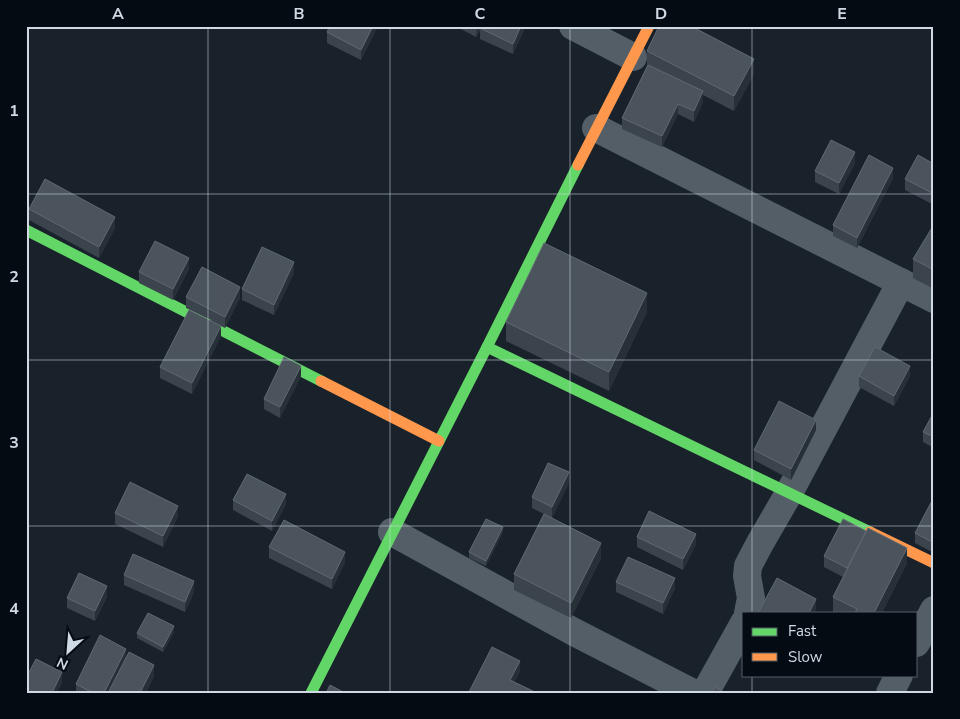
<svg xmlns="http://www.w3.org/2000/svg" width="960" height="719" viewBox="0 0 960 719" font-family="'Nunito Sans',sans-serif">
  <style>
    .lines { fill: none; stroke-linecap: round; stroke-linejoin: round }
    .street { stroke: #545e67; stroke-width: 28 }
    .fast { stroke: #63d668; stroke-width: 11 }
    .slow { stroke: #ff974d; stroke-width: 11 }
    .wall { fill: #3b434c }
    .shaded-wall { fill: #272f37 }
    .building { fill: #4b545c; stroke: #606972 }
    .grid { fill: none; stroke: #d0dae5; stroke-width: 1; stroke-opacity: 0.55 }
    .neatline { fill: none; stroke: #d0dae5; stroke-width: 2 }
    .grid-label { font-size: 16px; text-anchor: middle; font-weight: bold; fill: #d0dae5 }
  </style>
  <rect width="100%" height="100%" fill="#19222a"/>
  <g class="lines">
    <g class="street">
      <polyline points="573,26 633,57"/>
      <polyline points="596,128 934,299"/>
      <polyline points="392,532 574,632 693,693"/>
      <polyline points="748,613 751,598 747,576 748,566 759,545 789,493 901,282"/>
      <polyline points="916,643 934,610"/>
      <polyline points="705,693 744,623"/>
      <polyline points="890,693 899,675"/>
    </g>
    <g class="fast">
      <polyline points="26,230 321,381"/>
      <polyline points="487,347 870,532"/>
      <polyline points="311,693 487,347 578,165"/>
    </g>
    <g class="slow">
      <polyline points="578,165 649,26"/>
      <polyline points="321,381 439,441"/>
      <polyline points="870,532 934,563"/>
    </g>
  </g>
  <g class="wall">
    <polygon points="376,26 376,30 361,60 327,43 327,32"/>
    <polygon points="455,26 526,26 513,54 480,39 480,30 476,37"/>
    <polygon points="647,51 754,74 734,111 703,95 703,102 694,122 678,114 662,147 622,129 622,118 647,66"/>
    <polygon points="855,163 839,194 815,182 815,171"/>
    <polygon points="934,164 934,200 932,204 905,190 905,179"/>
    <polygon points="893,178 857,248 833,236 833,225"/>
    <polygon points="29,209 115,228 99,258 29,220"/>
    <polygon points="934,226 934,289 913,278 913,259"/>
    <polygon points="189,269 173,300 139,283 139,272"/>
    <polygon points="294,273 274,315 242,300 242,289"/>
    <polygon points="186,297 240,298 225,328 221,326 221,336 192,394 160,378 160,367 211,320 186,308"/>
    <polygon points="647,312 609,391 506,341 506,322"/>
    <polygon points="301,376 280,418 264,409 264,399"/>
    <polygon points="859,376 910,376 894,406 859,387"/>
    <polygon points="934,412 934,448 923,442 923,432"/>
    <polygon points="816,430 791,480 754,460 754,450"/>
    <polygon points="569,483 552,518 532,508 532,497"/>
    <polygon points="934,497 934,553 915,543 915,533"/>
    <polygon points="233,500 286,504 272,531 233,510"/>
    <polygon points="115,513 178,516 163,547 115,524"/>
    <polygon points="503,532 486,566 469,558 469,552"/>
    <polygon points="637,537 696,544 683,570 637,547"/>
    <polygon points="269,547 345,562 332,589 269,558"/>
    <polygon points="824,556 907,563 882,613 835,613 833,612 833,597 843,577 824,567"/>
    <polygon points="601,558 571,618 514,590 514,574"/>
    <polygon points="124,575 194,592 185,612 124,585"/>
    <polygon points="616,582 675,588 663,614 616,592"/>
    <polygon points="107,597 95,621 67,608 67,598"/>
    <polygon points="174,632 163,652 137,638 137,633"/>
    <polygon points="126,657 154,676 146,693 76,693 76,684"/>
  </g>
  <g class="shaded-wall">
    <polygon points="373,26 376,26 376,30 361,60 361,50"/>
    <polygon points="477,26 482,26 480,28 476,37"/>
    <polygon points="521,26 526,26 513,54 513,44"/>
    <polygon points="754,59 754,74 734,111 734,96"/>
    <polygon points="703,91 703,102 694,122 694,111"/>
    <polygon points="678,104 678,114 662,147 662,136"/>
    <polygon points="855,152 855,163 839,194 839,183"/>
    <polygon points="893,168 893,178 857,248 857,238"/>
    <polygon points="934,190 934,200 932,204 932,193"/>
    <polygon points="115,217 115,228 99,258 99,247"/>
    <polygon points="189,258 189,269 173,300 173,289"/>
    <polygon points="294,262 294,273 274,315 274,305"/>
    <polygon points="240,287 240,298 225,328 225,317"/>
    <polygon points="647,293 647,312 609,391 609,372"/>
    <polygon points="221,326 221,336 192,394 192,383"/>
    <polygon points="301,366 301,376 280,418 280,407"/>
    <polygon points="910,366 910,376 894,406 894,396"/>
    <polygon points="816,420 816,430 791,480 791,469"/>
    <polygon points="569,472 569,483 552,518 552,507"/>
    <polygon points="286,494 286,504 272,531 272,521"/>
    <polygon points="178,506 178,516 163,547 163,536"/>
    <polygon points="503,527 503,532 486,566 486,561"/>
    <polygon points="696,534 696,544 683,570 683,559"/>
    <polygon points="601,543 601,558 571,618 571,603"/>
    <polygon points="907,548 907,563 882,613 874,613"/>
    <polygon points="345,552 345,562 332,589 332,579"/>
    <polygon points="675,578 675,588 663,614 663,603"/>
    <polygon points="194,581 194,592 185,612 185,602"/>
    <polygon points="107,586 107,597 95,621 95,611"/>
    <polygon points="816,599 816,609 815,613 809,613"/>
    <polygon points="174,626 174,632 163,652 163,647"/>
    <polygon points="126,649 126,659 109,693 104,693"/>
    <polygon points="520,661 520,672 510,690 510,680"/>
    <polygon points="154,665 154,676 146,693 140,693"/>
    <polygon points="62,672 62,683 57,693 52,693"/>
  </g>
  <g class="building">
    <polygon points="330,26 373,26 361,50 327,32"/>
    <polygon points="481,26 521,26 513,44 480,28"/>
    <polygon points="659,26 691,26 754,59 734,96 647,51"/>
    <polygon points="648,65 703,91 694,111 678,104 662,136 622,118"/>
    <polygon points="831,140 855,152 839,183 815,171"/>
    <polygon points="869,155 893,168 857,238 833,225"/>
    <polygon points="918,155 934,164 934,190 932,193 905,179"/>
    <polygon points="45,179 115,217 99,247 29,209"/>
    <polygon points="933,226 934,226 934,270 913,259"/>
    <polygon points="155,241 189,258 173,289 139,272"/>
    <polygon points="544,243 647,293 609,372 506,322"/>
    <polygon points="262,247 294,262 274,305 242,289"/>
    <polygon points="202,267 240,287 225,317 186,297"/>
    <polygon points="189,310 221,326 192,383 160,367"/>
    <polygon points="875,347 910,366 894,396 859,376"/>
    <polygon points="284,357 301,366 280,407 264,399"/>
    <polygon points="779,401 816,420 791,469 754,450"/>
    <polygon points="934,412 934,437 923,432"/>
    <polygon points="548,463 569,472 552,507 532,497"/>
    <polygon points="247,474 286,494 272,521 233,500"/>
    <polygon points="130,482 178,506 163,536 115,513"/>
    <polygon points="934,497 934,543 915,533"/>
    <polygon points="649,511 696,534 683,559 637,537"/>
    <polygon points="544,514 601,543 571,603 514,574"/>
    <polygon points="486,519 503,527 486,561 469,552"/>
    <polygon points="843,519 866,531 847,568 824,556"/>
    <polygon points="284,520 345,552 332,579 269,547"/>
    <polygon points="868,528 907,548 874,613 855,613 857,609 833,597"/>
    <polygon points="133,554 194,581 185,602 124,575"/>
    <polygon points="628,557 675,578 663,603 616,582"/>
    <polygon points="79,573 107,586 95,611 67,598"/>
    <polygon points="777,578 816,599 809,613 758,613"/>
    <polygon points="148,613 174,626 163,647 137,633"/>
    <polygon points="100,635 126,649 104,693 93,693 76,684"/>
    <polygon points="492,647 520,661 510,680 537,693 471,693 469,692"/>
    <polygon points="129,652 154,665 140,693 108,693"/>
    <polygon points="36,659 62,672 52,693 26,693 26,678"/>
    <polygon points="330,685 345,693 326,693"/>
    <polygon points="715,687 725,693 712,693"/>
  </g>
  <path class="grid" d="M208,26V693M390,26V693M570,26V693M752,26V613M26,194H934M26,360H934M26,526H934M752,675V693"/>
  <rect width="960" height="719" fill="none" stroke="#050b12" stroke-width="55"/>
  <rect x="742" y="612" width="175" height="65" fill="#050b12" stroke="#565e66"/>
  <rect x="752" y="628" width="25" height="8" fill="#63d668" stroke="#565e66"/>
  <text x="788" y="636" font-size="15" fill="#d0dae5">Fast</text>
  <rect x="752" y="653" width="25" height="8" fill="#ff974d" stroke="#565e66"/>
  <text x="788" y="662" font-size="15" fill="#d0dae5">Slow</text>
  <g transform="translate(68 652) rotate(206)" stroke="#050b12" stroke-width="4" paint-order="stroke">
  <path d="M0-4L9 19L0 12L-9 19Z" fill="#d0dae5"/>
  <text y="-8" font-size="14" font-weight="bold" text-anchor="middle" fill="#d0dae5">N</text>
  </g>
  <rect x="28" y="28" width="904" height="664" class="neatline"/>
  <g class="grid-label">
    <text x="118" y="19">A</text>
    <text x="299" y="19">B</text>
    <text x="480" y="19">C</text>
    <text x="661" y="19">D</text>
    <text x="842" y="19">E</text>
    <text x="14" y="116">1</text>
    <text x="14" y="282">2</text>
    <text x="14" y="448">3</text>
    <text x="14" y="614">4</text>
  </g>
</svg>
